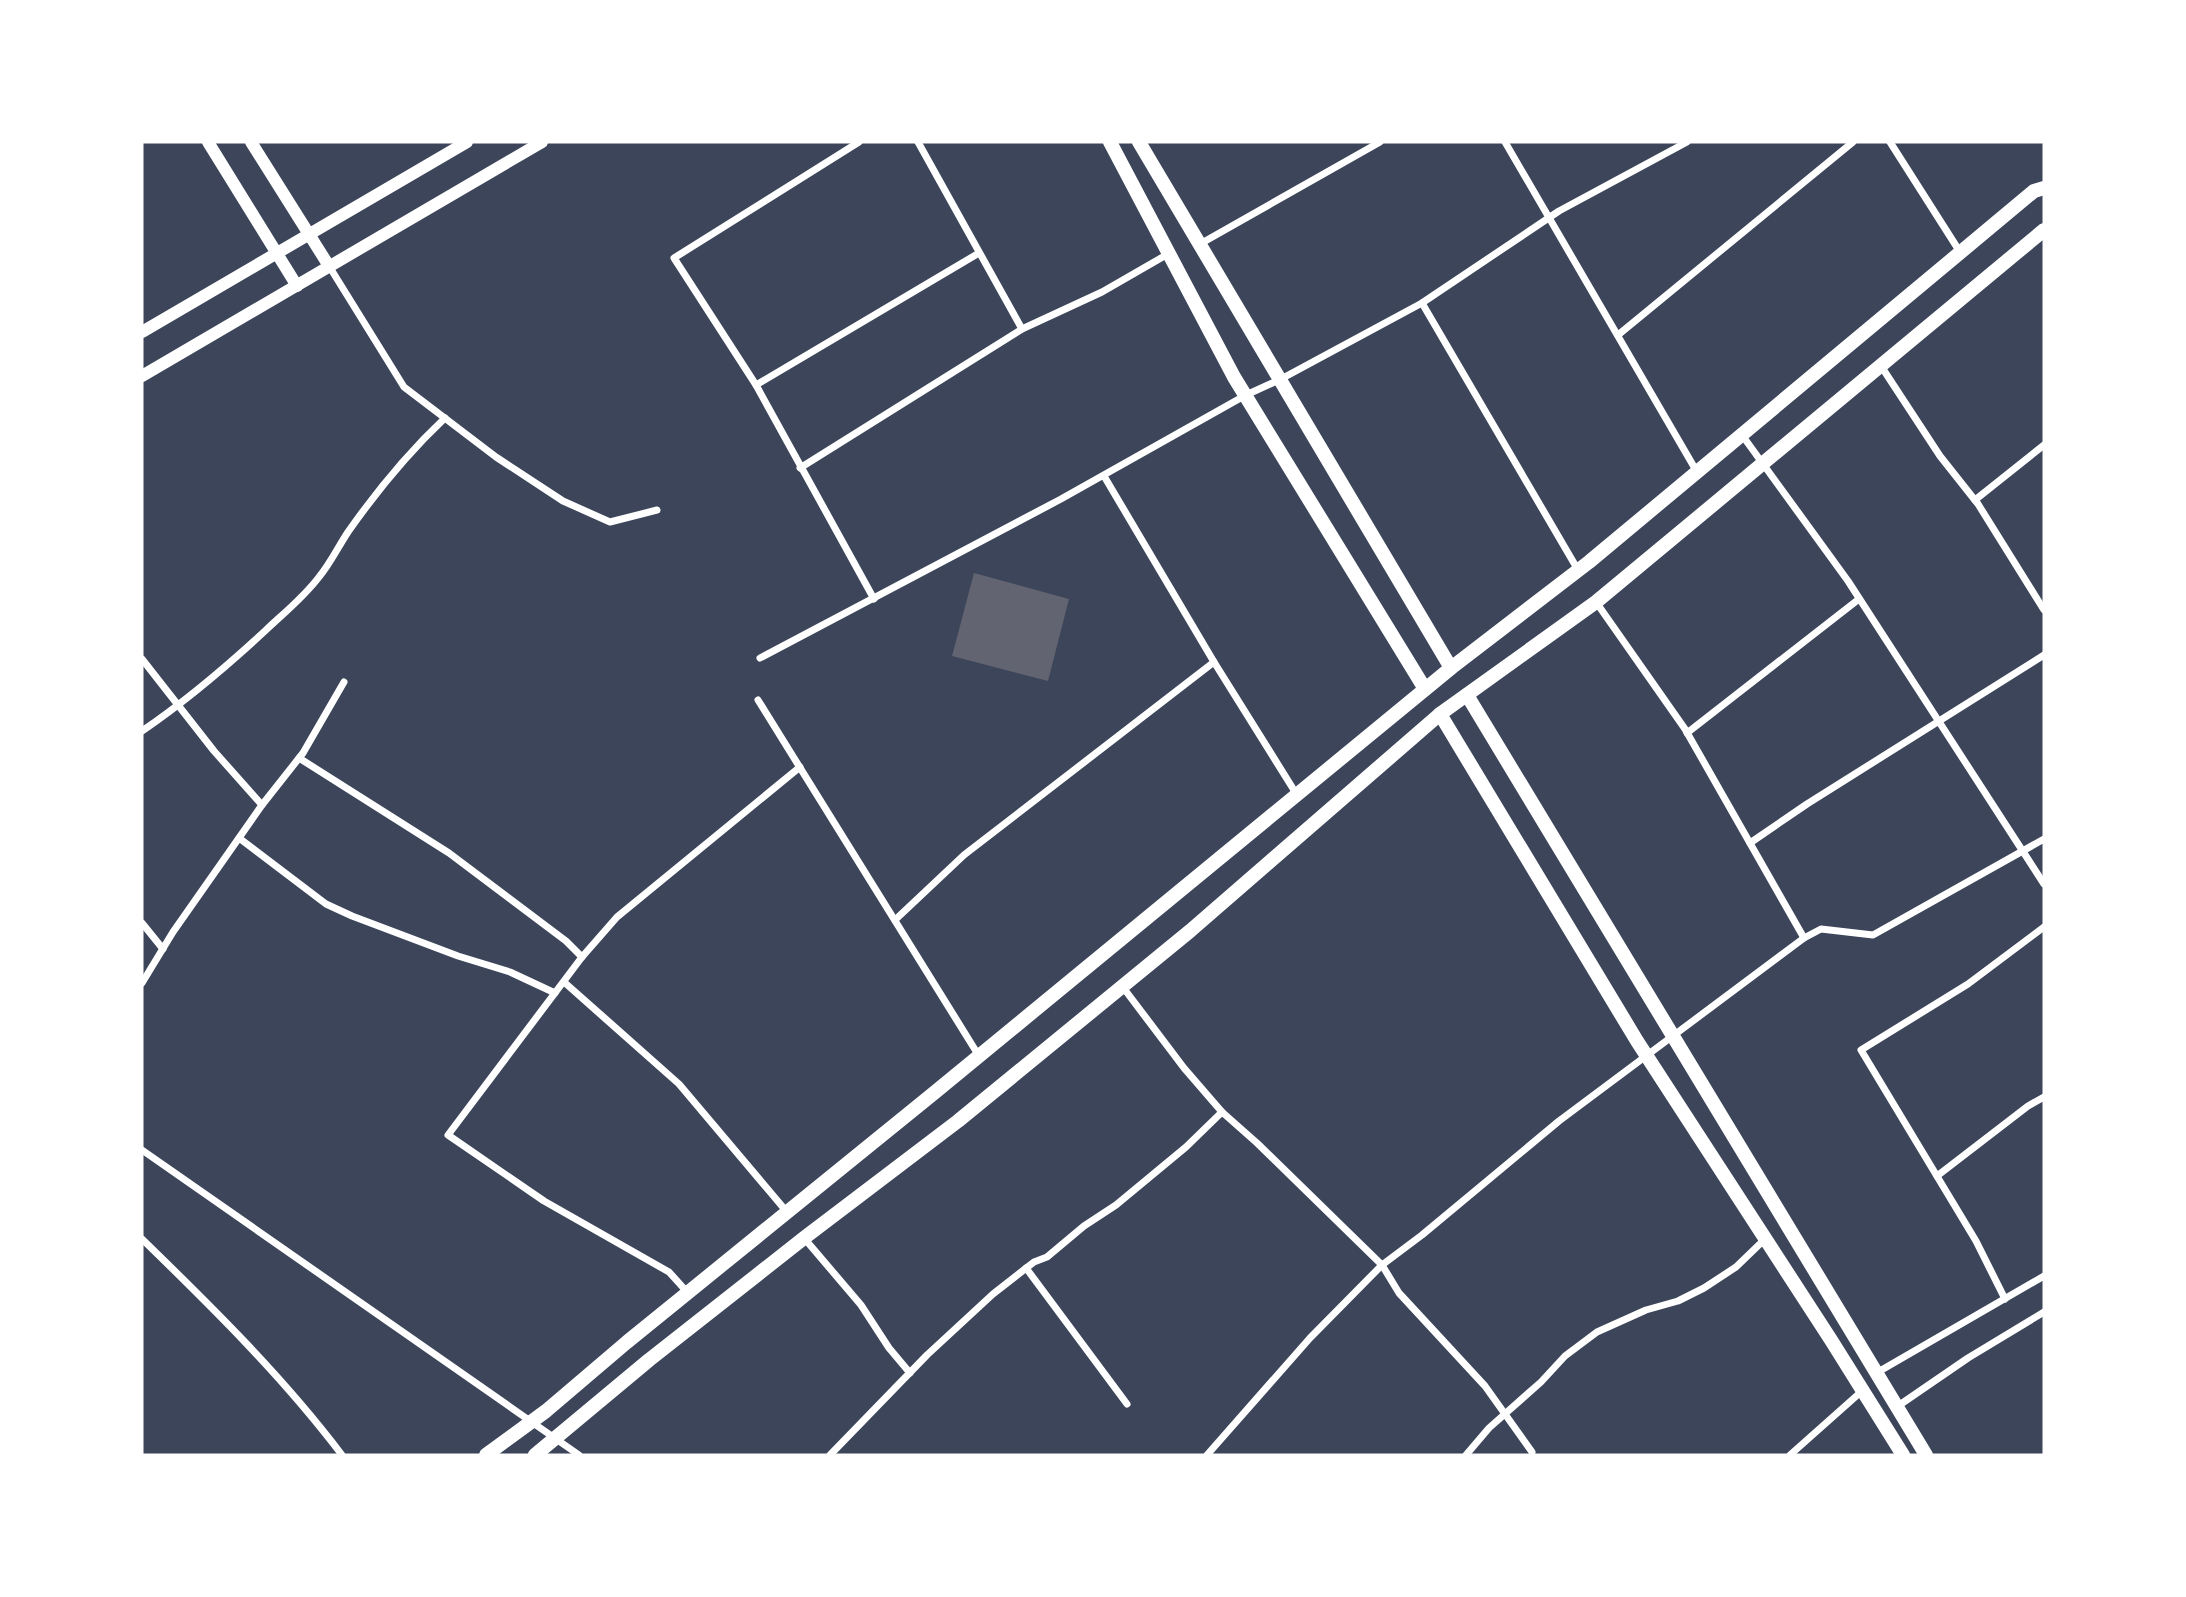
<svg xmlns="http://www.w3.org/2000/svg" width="2186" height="1597" viewBox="0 0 2186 1597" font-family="'Work Sans',sans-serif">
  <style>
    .green { fill: #3c4559 }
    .building { fill: #626471 }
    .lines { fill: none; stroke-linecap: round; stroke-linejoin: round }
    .minor { stroke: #fff; stroke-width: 7 }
    .tertiary { stroke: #fff; stroke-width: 12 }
    .secondary { stroke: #fff; stroke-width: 14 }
  </style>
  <rect width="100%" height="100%" fill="#2d3142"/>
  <rect class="green" x="142" y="142" width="1902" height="1313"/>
  <polygon class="building" points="974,573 1069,599 1048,681 952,656"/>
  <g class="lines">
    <g class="minor">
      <polyline points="859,142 674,258 756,385 874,599"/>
      <polyline points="918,142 1022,329"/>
      <polyline points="1505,142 1697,472"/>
      <polyline points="1890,142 1960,252"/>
      <polyline points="1200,244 1380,142"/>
      <polyline points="329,266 404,387 496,457 563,501 610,522 657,510"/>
      <polyline points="1422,303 1578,570"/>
      <polyline points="1618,335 1853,142"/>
      <polyline points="1881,366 1940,456 1978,504 2044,610"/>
      <polyline points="756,385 979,253"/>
      <polyline points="1742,435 1848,581 2044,884"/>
      <polyline points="800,468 1022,329 1102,292 1168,254"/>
      <polyline points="1104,476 1214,662 1297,795"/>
      <polyline points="1975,500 2044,445"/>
      <polyline points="1596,602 1685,729 1804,938"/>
      <polyline points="760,658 1061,499 1246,395 1281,379 1422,303 1559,211 1687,142"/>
      <polyline points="142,659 214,751 262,805"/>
      <polyline points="758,700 979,1056"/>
      <path d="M142,731C186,701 226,667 266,630C284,613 304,597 319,577C330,564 338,547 348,532C376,492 409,452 445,418"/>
      <polyline points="1687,733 1859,599"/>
      <polyline points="299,758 449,853 566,941 582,957"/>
      <polyline points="239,838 326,904 352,916 458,956 510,972 555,993"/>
      <polyline points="1750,843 1807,804 2044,655"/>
      <polyline points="895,920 964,855 1214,662"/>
      <polyline points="142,923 163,949"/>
      <polyline points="564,982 679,1084 787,1212"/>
      <polyline points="142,983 173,932 262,805 303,753 344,682"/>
      <polyline points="1122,986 1184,1068 1222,1112 1257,1143 1382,1265 1399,1293 1485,1386 1532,1452"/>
      <polyline points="142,1150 579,1455"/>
      <polyline points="1937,1176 2028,1106 2044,1097"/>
      <polyline points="804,1238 861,1305 889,1348 910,1373"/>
      <path d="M142,1239C212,1307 283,1377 342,1455"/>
      <polyline points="1026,1268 1127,1404"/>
      <polyline points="688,1293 669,1272 544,1201 448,1135 582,957 617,917 800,767"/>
      <polyline points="2005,1299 1976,1241 1861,1050 1968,984 2044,927"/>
      <polyline points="1878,1372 2044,1276"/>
      <polyline points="1898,1406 1968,1358 2044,1312"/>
      <polyline points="830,1455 927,1355 993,1294 1034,1262 1047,1257 1084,1226 1116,1205 1186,1147 1222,1112"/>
      <polyline points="1207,1455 1310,1338 1382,1265 1422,1235 1559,1121 1804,938 1821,929 1873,935 2044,839"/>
      <polyline points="1466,1455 1489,1428 1541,1382 1565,1356 1597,1332 1646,1310 1678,1301 1704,1288 1736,1267 1765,1239"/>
      <polyline points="1790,1455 1862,1391"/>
    </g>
    <g class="tertiary">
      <polyline points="208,142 297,286"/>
      <polyline points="251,142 329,266"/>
      <polyline points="142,332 467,142"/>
      <polyline points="142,376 542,142"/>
    </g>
    <g class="secondary">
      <polyline points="1110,142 1234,377 1425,689"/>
      <polyline points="1139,142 1451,668"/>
      <polyline points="1467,695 1926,1455"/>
      <polyline points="1440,714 1637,1041 1831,1340 1903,1455"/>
      <polyline points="486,1455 546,1411 627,1342 934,1093 1451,668 1589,562 2034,191 2044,188"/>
      <polyline points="535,1455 649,1360 804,1238 958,1121 1190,931 1440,714 1596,602 2044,230"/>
    </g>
  </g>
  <rect width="2186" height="1597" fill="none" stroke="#ffffff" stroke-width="287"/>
</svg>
